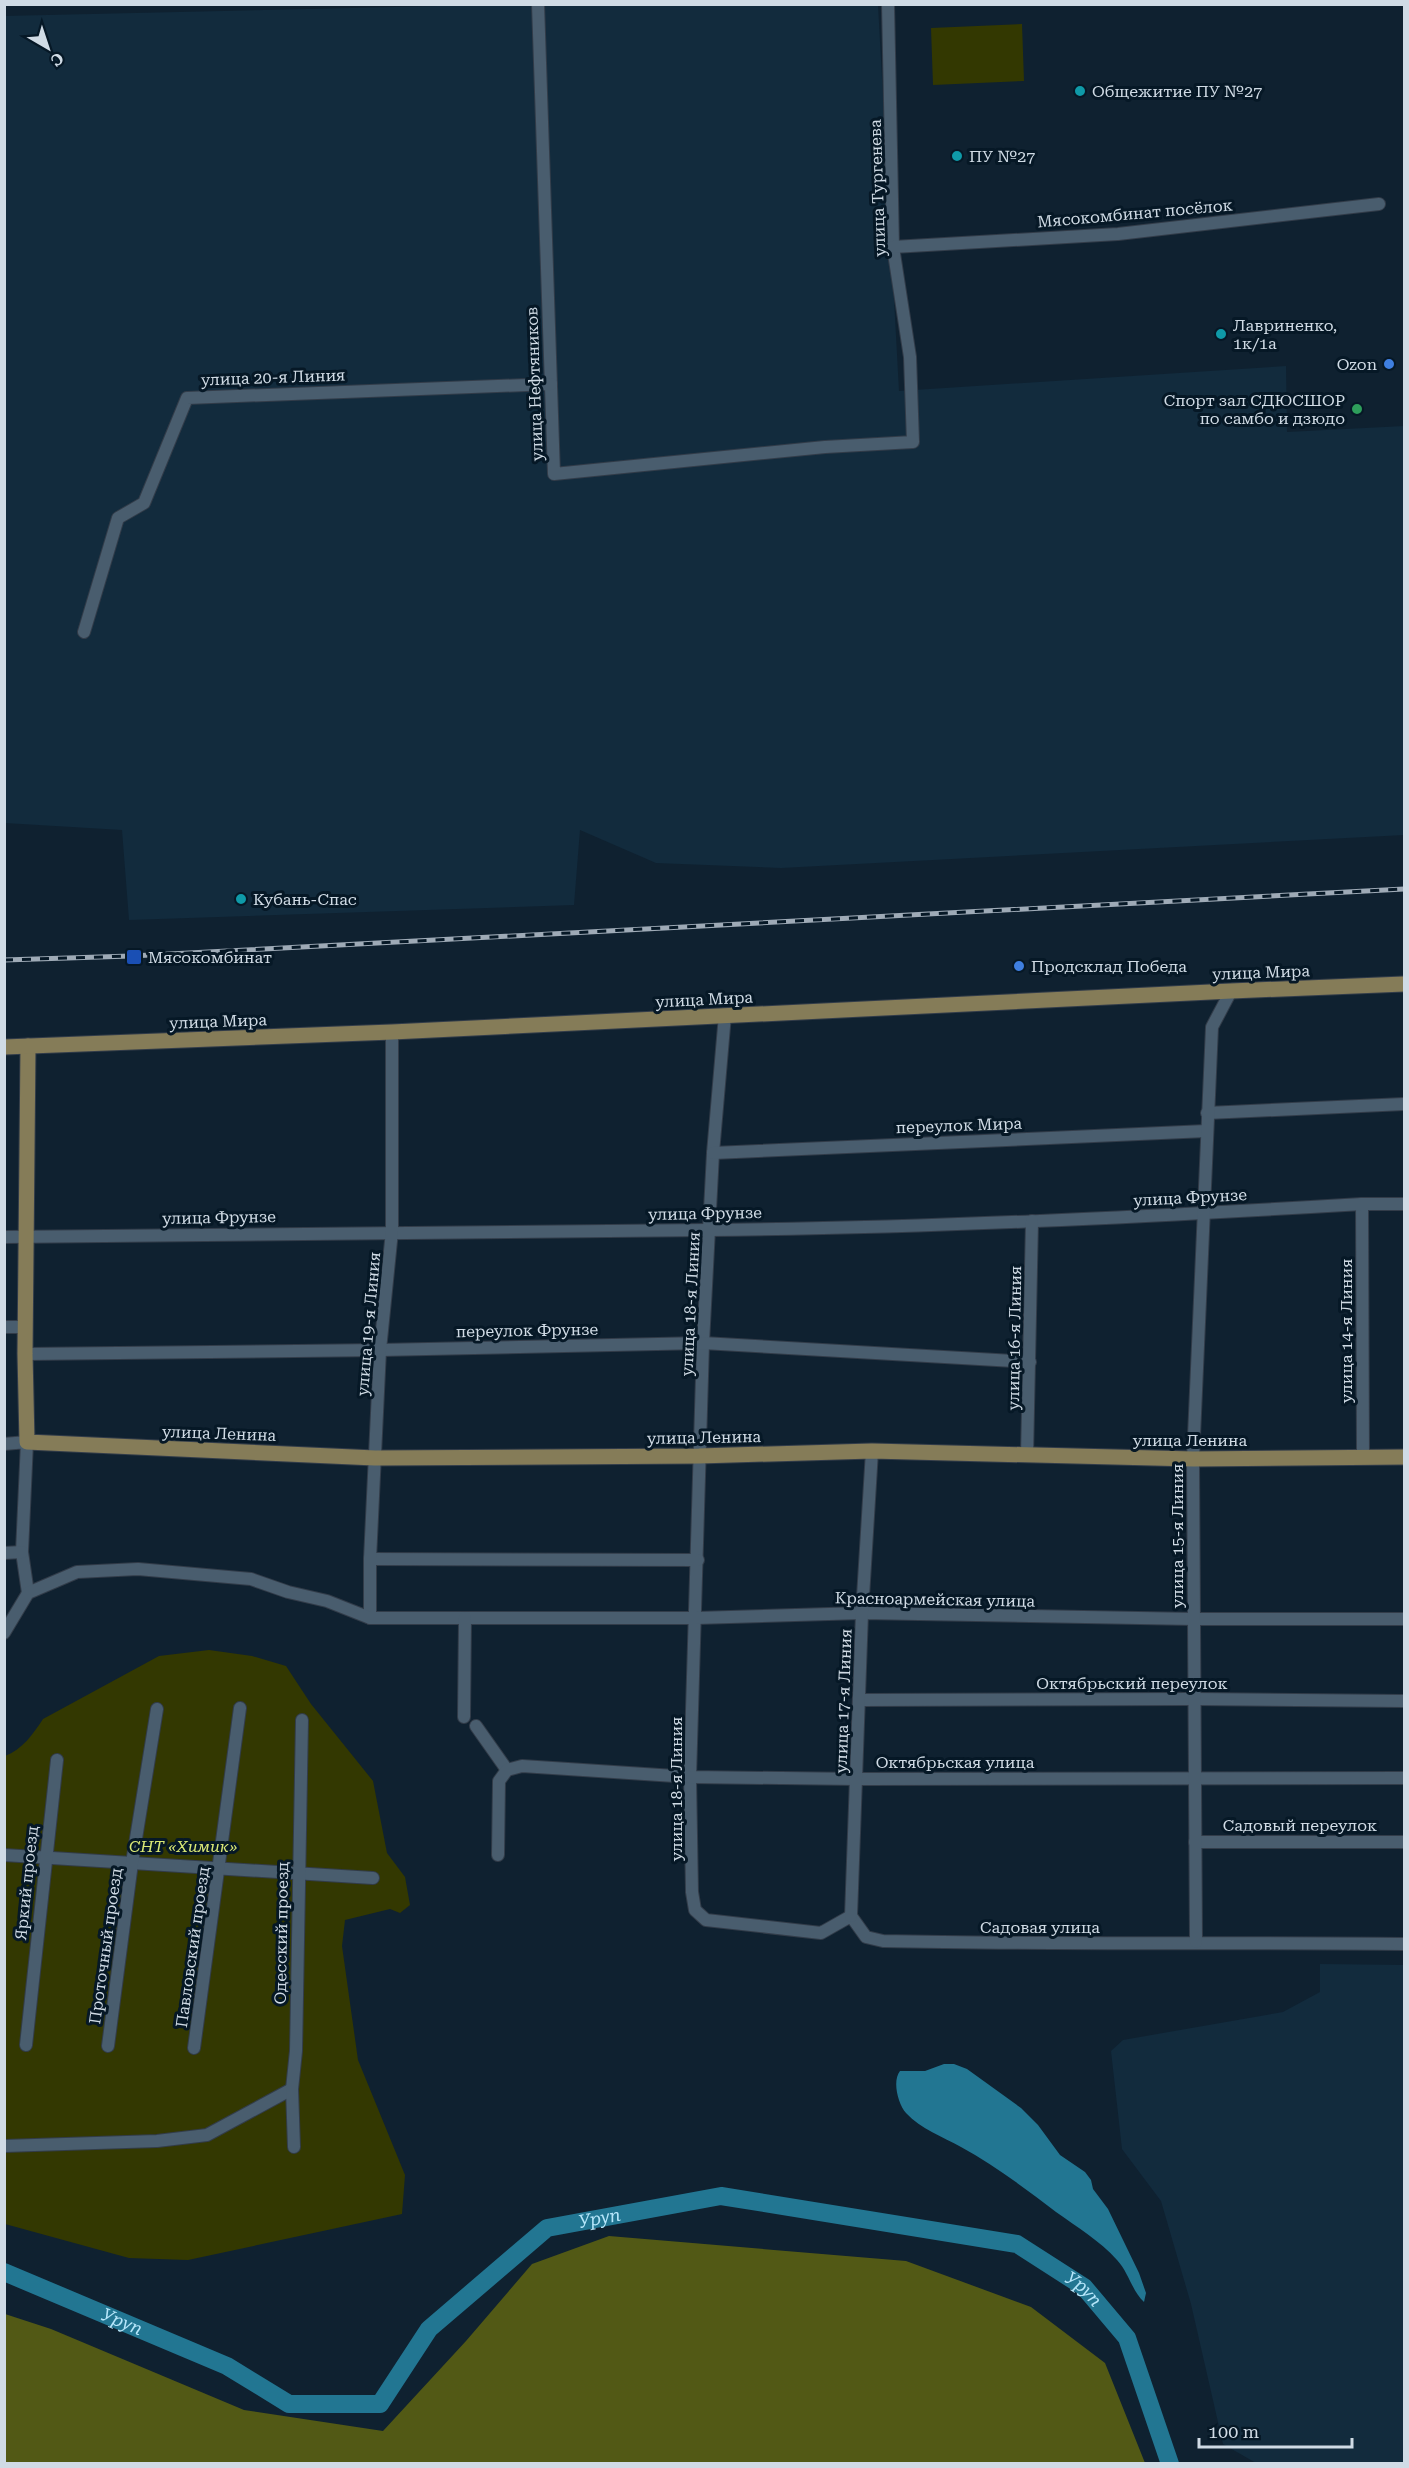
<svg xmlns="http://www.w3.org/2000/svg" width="1409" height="2468" viewBox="0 0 1409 2468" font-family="'Roboto Serif',serif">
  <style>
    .built { fill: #122b3d }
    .green { fill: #333801 }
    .forest { fill: #525915 }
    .water { fill: #227692 }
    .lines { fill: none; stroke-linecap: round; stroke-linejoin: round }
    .river { stroke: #227692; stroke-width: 18 }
    .minor-casing { stroke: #323c49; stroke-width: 14 }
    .major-casing { stroke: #323c49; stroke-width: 17 }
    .minor { stroke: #495d6e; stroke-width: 12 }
    .major { stroke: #857c58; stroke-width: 15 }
    .rail-casing { stroke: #9eaab6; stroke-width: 5 }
    .rail { stroke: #061826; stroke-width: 3; stroke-dasharray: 9; stroke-linecap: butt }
    .culture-dot { fill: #0f9aa8; stroke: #061826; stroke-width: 2 }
    .shop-dot { fill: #3f7fe0; stroke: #061826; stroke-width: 2 }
    .leisure-dot { fill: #2e9e5b; stroke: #061826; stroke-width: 2 }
    .transit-dot { fill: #1a4fb4; stroke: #061826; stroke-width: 2 }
    .labels { text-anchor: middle; stroke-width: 6; stroke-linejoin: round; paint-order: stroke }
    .poi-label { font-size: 16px; fill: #d0dbe5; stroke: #061826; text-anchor: start }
    .street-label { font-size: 16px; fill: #d0dbe5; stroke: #061826 }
    .park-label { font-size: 16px; font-style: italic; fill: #dbe976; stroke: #061826 }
    .water-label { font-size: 18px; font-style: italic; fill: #b6e6fa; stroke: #061826 }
  </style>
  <rect width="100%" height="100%" fill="#0f2130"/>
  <g class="built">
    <polygon points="480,5 878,5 899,391 1286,366 1287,432 1404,426 1404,835 781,868 656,863 580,830 574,905 129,920 122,830 5,823 4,16"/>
    <polygon points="1320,1964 1404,1965 1404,2463 1256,2463 1223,2444 1191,2304 1161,2201 1122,2149 1111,2051 1123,2040 1283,2012 1320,1992"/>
  </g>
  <g class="green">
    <polygon points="1022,24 1024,81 933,85 931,28"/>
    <path d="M209,1650L252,1656L286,1666L311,1704L373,1781L387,1853L405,1877L410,1905L400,1913L390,1909L345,1920L342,1946L358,2060L405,2175L402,2214L188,2260L129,2258L5,2224V1756C22,1750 33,1734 43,1719L159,1656Z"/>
  </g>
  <polygon class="forest" points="609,2236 906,2261 1031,2307 1105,2363 1145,2463 5,2463 5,2314 51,2329 244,2410 383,2431 466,2341 532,2264"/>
  <path class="water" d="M944,2064H954L967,2069L1021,2108L1038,2125L1060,2155L1085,2172L1091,2180L1093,2189L1108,2209L1139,2273L1146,2293L1144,2302C1132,2291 1129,2273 1117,2260C1100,2241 1077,2227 1056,2212C1026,2189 994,2165 961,2147C943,2137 921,2129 906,2113C898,2104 892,2081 900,2071H925Z"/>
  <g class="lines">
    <path class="river" id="s1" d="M4,2272L227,2366L289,2404H380L429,2329L547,2228L721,2196L1017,2244L1084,2287L1127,2338L1170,2464"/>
    <g class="minor-casing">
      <g id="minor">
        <polyline points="538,4 554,474 825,447 913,442 910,357 893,247 888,4"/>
        <polyline points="893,247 1118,234 1379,204"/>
        <polyline points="84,632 118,518 144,503 187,398 551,384"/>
        <path d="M725,1015L713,1153L703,1343L690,1777L692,1892L695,1910L706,1920L821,1933L851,1916L866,1937L883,1941C1057,1945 1231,1942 1404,1944"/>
        <polyline points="1207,1113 1404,1104"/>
        <polyline points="713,1153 1206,1131"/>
        <polyline points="1362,1204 1363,1458"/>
        <path d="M4,1237C239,1233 473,1233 707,1230C926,1228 1144,1217 1362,1204H1404"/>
        <polyline points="4,1327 25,1327"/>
        <polyline points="25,1354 380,1350 703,1343 1030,1362"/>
        <polyline points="4,1444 27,1442 22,1552 28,1593"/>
        <polyline points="1027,1456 1032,1221"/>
        <polyline points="4,1553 22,1552"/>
        <polyline points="370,1559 698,1560"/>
        <polyline points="370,1618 370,1559 380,1350 392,1231 392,1032"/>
        <polyline points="4,1633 28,1593 77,1572 138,1569 251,1579 288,1592 327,1601 370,1618 696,1618 862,1613 1194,1619 1404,1619"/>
        <polyline points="859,1700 1195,1699 1404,1701"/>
        <polyline points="464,1717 465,1618"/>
        <polyline points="476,1726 507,1770"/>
        <polyline points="1195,1842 1404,1842"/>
        <polyline points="4,1855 373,1878"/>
        <polyline points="498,1855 499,1781 507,1770 522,1766 690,1777 857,1779 1404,1778"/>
        <polyline points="851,1916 862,1613 872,1451"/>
        <polyline points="1196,1942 1193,1459 1212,1027 1231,991"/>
        <polyline points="26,2045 57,1760"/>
        <polyline points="108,2046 132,1863 157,1709"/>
        <polyline points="194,2048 240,1708"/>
        <polyline points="4,2146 157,2141 207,2135 292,2089"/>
        <polyline points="294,2147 292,2089 296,2051 302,1720"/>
      </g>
    </g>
    <g class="major-casing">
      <g id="major">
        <polyline points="28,1046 25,1354 27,1442 375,1458 699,1456 872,1451 1193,1459 1404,1457"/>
        <polyline points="4,1047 392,1032 1231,991 1404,984"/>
      </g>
    </g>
    <use href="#minor" class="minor"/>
    <use href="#major" class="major"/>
    <g class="rail-casing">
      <polyline id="rail" points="4,960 131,956 1404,889"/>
    </g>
    <use href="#rail" class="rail"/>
  </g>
  <g class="culture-dot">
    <circle cx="1080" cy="91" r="6"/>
    <circle cx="957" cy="156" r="6"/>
    <circle cx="1221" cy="334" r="6"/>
    <circle cx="241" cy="899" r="6"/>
  </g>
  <g class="shop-dot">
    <circle cx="1389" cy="364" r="6"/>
    <circle cx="1019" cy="966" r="6"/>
  </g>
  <circle class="leisure-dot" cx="1357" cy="409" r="6"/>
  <rect class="transit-dot" x="126" y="949" width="16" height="16" rx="3"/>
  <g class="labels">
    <g class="poi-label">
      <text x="1092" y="97">Общежитие ПУ №27</text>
      <text x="969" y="162">ПУ №27</text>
      <text x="1233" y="331">Лавриненко,<tspan x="1233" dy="18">1к/1а</tspan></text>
      <text x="1377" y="370" text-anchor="end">Ozon</text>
      <text x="1345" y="406" text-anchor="end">Спорт зал СДЮСШОР<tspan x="1345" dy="18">по самбо и дзюдо</tspan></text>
      <text x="253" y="905">Кубань-Спас</text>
      <text x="148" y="963">Мясокомбинат</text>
      <text x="1031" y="972">Продсклад Победа</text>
    </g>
    <g class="street-label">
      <text transform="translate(877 188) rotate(-92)" y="6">улица Тургенева</text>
      <text transform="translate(1135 213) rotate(-5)" y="6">Мясокомбинат посёлок</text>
      <text transform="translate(273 377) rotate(-2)" y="6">улица 20-я Линия</text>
      <text transform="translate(534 384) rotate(-92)" y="6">улица Нефтяников</text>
      <text transform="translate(1261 972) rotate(-2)" y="6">улица Мира</text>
      <text transform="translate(704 999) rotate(-3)" y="6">улица Мира</text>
      <text transform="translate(218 1021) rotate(-2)" y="6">улица Мира</text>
      <text transform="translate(959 1125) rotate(-2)" y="6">переулок Мира</text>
      <text transform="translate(1190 1197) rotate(-3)" y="6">улица Фрунзе</text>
      <text transform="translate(705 1213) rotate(-1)" y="6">улица Фрунзе</text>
      <text transform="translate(219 1217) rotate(-1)" y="6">улица Фрунзе</text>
      <text transform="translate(690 1304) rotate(-87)" y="6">улица 18-я Линия</text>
      <text transform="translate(368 1324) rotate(-85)" y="6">улица 19-я Линия</text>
      <text transform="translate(527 1330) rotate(-1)" y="6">переулок Фрунзе</text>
      <text transform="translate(1346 1331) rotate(-90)" y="6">улица 14-я Линия</text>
      <text transform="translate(1014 1338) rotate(-89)" y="6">улица 16-я Линия</text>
      <text transform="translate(219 1433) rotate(2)" y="6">улица Ленина</text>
      <text transform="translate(704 1437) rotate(-1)" y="6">улица Ленина</text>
      <text x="1190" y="1446">улица Ленина</text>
      <text transform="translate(1177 1536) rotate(-90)" y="6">улица 15-я Линия</text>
      <text transform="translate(935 1599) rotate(1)" y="6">Красноармейская улица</text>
      <text x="1132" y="1689">Октябрьский переулок</text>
      <text transform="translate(843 1701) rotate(-88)" y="6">улица 17-я Линия</text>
      <text x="955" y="1768">Октябрьская улица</text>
      <text transform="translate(676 1789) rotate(-90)" y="6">улица 18-я Линия</text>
      <text x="1300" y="1831">Садовый переулок</text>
      <text transform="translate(26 1883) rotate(-84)" y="6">Яркий проезд</text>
      <text x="1040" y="1933">Садовая улица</text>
      <text transform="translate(281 1933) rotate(-89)" y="6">Одесский проезд</text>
      <text transform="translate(105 1946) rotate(-82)" y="6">Проточный проезд</text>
      <text transform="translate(192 1947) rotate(-82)" y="6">Павловский проезд</text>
    </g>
    <g class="park-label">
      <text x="183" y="1852">СНТ «Химик»</text>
    </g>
    <g class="water-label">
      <text dy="6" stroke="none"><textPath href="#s1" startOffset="704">Уруп</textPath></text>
      <text dy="6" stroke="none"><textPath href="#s1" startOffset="1208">Уруп</textPath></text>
      <text dy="6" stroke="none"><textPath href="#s1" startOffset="128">Уруп</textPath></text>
    </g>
  </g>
  <rect width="1409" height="2468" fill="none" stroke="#d0dbe5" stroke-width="12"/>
  <g transform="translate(48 48) rotate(141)" stroke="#061826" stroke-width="4.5" paint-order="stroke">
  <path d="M0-4.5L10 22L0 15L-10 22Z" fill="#d0dbe5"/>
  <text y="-9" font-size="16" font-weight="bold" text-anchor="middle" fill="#d0dbe5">С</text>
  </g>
  <path d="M1199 2438v9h153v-9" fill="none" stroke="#d0dbe5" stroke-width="3"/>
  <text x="1208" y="2438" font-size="18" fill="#d0dbe5" stroke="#061826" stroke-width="4.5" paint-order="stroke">100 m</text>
</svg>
